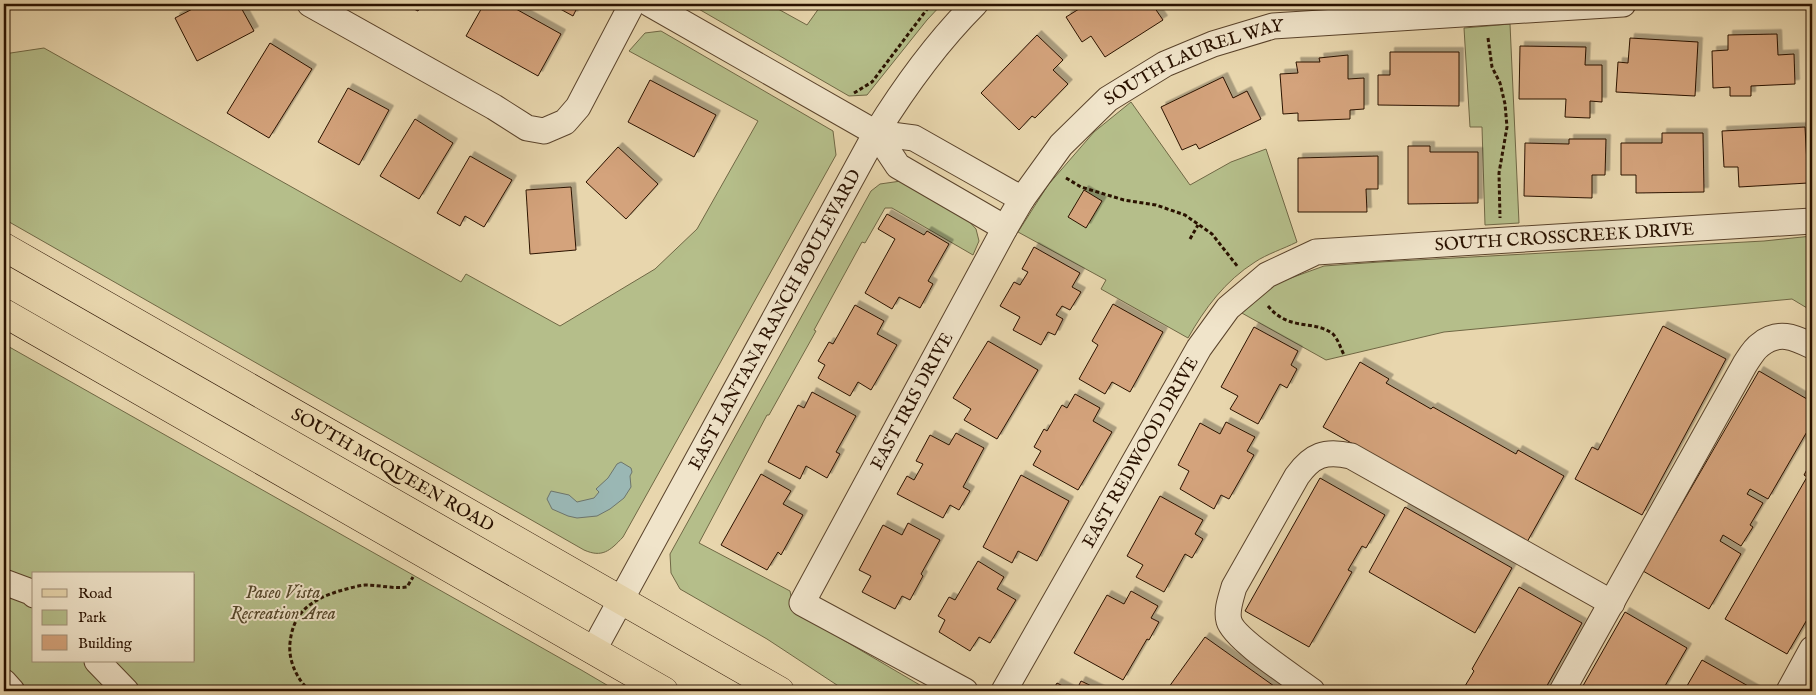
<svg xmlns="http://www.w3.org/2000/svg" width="1816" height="695" viewBox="0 0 1816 695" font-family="'IM FELL English',serif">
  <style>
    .green { fill: #b5be8a; stroke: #706845; fill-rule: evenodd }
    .water { fill: #9ab7b4; stroke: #6d756c }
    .building { fill: #d4a37b; stroke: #2a1200; filter: url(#shadow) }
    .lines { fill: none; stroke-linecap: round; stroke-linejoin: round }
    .minor-casing { stroke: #5a432b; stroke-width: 27 }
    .major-casing { stroke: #2a1200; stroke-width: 29 }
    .path { stroke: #2a1200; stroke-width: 3; stroke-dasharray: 4 2.5; stroke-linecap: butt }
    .minor { stroke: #f0e4ca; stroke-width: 25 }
    .major { stroke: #e8d6ad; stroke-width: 28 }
    .labels { text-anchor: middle; stroke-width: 4; stroke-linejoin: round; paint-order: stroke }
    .street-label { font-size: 18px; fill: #2a1200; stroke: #f0e4ca }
    .park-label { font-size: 18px; font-style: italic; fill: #544629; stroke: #f0e4ca }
  </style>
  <defs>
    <filter id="shadow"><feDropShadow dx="4.5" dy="-4.5" stdDeviation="0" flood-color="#0004"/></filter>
  </defs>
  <rect width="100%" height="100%" fill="#e8d6ad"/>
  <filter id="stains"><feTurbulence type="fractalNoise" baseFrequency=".004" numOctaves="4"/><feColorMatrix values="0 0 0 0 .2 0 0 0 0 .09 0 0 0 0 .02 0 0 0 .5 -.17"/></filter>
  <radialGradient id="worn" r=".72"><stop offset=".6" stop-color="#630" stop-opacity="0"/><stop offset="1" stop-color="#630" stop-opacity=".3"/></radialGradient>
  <g class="green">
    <polygon points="690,4 769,4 807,25 822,4 942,4 927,20 867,95 849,96"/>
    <polygon points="1510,24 1519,223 1485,225 1482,127 1470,127 1464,28"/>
    <path d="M661,31L833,131L836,155L623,537C610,551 602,558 584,550L4,219V54L44,48L461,282L466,274L560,326L655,269L697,229L758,121L629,51L645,33Z"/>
    <path d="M1131,102L1190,185L1231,162L1266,149L1297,242C1283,249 1267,254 1255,262C1225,281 1205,308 1188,338L1101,289L1106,280L1018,232L1048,185L1094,132Z"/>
    <polygon points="901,181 967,219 976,229 979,241 973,255 892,208 885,208 865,243 862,242 814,330 816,331 769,415 767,415 699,543 790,591 794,611 930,691 846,691 767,639 680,589 671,573 670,554 871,191 880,184"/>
    <polygon points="1812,236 1812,311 1792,299 1444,332 1326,360 1240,312 1277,283 1324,266 1380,262 1764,241"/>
    <path d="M4,344L583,671L617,691H4ZM34,574H194V661H34Z"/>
  </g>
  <polygon class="water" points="621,462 631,468 632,472 630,476 631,487 624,498 610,509 597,516 577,518 568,516 552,509 547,499 551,491 569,495 577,502 594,498 599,492 596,489 608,478 617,464"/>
  <g class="building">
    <polygon points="202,4 239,4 254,31 197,61 175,18"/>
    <polygon points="404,4 422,4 418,11"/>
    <polygon points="484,4 507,4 561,34 538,76 466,36"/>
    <polygon points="551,4 579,4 573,16"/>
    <polygon points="1075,4 1152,4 1163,20 1105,57 1091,36 1082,42 1066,17 1079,9"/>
    <polygon points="1196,4 1210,4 1197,8"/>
    <polygon points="1777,34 1778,55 1794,54 1795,84 1751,86 1751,96 1730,96 1730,87 1713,88 1712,51 1728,50 1728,35"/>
    <polygon points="1037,35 1063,60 1053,70 1068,84 1035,118 1032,116 1019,130 981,93"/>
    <polygon points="1630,38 1698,42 1695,96 1616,92 1618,62 1628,63"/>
    <polygon points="270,43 312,69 269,138 227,113"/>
    <polygon points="1520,46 1586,47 1585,65 1602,65 1602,102 1590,101 1590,118 1565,117 1566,99 1519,99"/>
    <polygon points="1809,51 1812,51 1812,82 1810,82"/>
    <polygon points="1390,52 1459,52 1459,106 1378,105 1378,75 1390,75"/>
    <polygon points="1348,55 1348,79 1364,78 1364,109 1350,110 1350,119 1298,121 1298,113 1283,114 1280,74 1298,73 1296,62 1320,62 1319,58"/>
    <polygon points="1223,77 1233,98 1247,91 1261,119 1199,149 1196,144 1182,150 1161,107"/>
    <polygon points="650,80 716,115 694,157 628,122"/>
    <polygon points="348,88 389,110 359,165 318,142"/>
    <polygon points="415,119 453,143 419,199 380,176"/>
    <polygon points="1805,127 1808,183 1739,187 1738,167 1724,167 1722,131"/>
    <polygon points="1662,133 1703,133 1704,192 1636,193 1636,175 1621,175 1621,143 1662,143"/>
    <polygon points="1569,139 1606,139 1605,175 1592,175 1592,198 1524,196 1525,143 1569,144"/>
    <polygon points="1408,146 1430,146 1430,152 1478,152 1478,203 1408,204"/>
    <polygon points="618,147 658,184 626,219 586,182"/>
    <polygon points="470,156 512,180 484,227 465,216 460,226 437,213"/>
    <polygon points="1378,156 1378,189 1366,189 1367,212 1298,212 1298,158"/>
    <polygon points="571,187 576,250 530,254 526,190"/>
    <polygon points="1084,190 1102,201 1086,228 1068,217"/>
    <polygon points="887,214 924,235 927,231 949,244 928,281 933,284 920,308 899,297 892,309 865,293 895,239 878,229"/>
    <polygon points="1034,247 1080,273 1072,287 1081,292 1070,310 1062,306 1056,315 1063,319 1055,335 1048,332 1041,345 1013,330 1020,317 1000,306 1014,282 1020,285 1028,272 1022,269"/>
    <polygon points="1113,304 1163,332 1130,392 1112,382 1105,394 1079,379 1098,345 1092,341"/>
    <polygon points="855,305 884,321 877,334 897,345 871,390 858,382 850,396 818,378 825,365 818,361 829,342 833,344"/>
    <polygon points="1663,326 1726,359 1642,515 1575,479 1592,447 1598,450"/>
    <polygon points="1254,327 1298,351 1291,365 1297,369 1287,388 1280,384 1258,424 1230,409 1238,396 1221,387"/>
    <polygon points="988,341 1038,370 997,439 964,420 971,409 953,398"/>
    <polygon points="1360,362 1389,379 1386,383 1431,409 1433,407 1516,454 1518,450 1564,476 1527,542 1323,427"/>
    <polygon points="1759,371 1812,402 1812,423 1768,499 1750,489 1747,494 1763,503 1750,525 1753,527 1741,546 1723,535 1720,541 1741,554 1709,609 1643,571"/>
    <polygon points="812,392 856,416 836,452 840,454 827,478 806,466 800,479 768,462 798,405 804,408"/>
    <polygon points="1075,394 1100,408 1093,421 1112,432 1078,490 1033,465 1041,451 1034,447 1044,429 1047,431 1062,405 1067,408"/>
    <polygon points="1226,422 1255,437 1247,451 1254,455 1229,499 1221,495 1214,509 1180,489 1189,471 1178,465 1200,423 1220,434"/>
    <polygon points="956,433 984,448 963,487 970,491 959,510 950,505 943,518 897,494 907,476 914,480 923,464 916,461 930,435 949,445"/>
    <polygon points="1812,460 1812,611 1787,654 1725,619 1807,477 1804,475"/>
    <polygon points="761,474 791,491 783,504 803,515 781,555 778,552 767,570 721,545"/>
    <polygon points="1021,475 1069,501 1037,561 1018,551 1012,563 983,547"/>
    <polygon points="1320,478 1385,515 1366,548 1362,546 1348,570 1352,572 1309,647 1245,611"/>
    <polygon points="1160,496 1203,520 1195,534 1203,539 1192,558 1185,554 1164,592 1136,577 1143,565 1127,556"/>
    <polygon points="1405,507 1512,568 1475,633 1369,572"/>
    <polygon points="908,523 940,540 921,574 923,576 910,600 902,596 895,609 862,592 871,576 859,570 883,525 902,535"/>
    <polygon points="978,561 1004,577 997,589 1016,600 990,643 979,637 970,651 939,632 945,620 938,616 949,597 955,600"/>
    <polygon points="1519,587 1582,623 1544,691 1462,691 1474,671 1472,669"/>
    <polygon points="1131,591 1158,606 1151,618 1159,622 1149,640 1147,639 1123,680 1074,653 1107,595 1124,604"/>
    <polygon points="1625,612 1687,648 1662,691 1580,691"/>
    <polygon points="1205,637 1281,691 1166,691"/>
    <polygon points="1702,660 1757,691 1684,691"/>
    <polygon points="1812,673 1812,691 1802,691"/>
    <polygon points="1081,681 1102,691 1076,691"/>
    <polygon points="1057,683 1072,691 1052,691"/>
  </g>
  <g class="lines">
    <g class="minor-casing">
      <g id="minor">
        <polyline points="310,4 494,107 527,128 544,131 565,122 578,107 632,4"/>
        <polyline points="650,4 876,133 914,138 1022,199"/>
        <polyline points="876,133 898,166 1005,228"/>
        <polyline points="4,582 31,592 34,595"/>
        <path id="s1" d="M593,651L876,133C905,86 936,43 975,4"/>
        <polyline points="97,661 126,691"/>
        <polyline points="4,682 12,691"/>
        <path id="s2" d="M965,691L802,603L1005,228L1022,199L1061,145L1108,99L1165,64L1213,44L1273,26L1623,4"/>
        <path id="s3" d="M1004,691L1199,348L1228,308L1267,275L1316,252L1812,221"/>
        <path d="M1312,691C1295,678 1234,639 1229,621C1226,610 1231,598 1234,587L1297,476C1312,455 1325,450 1351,456L1612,603"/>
        <path d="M1562,691L1745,364C1749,358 1754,349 1760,345C1778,330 1794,337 1812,346"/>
        <polyline points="1789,691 1812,649"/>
      </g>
    </g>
    <g class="major-casing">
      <g id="major">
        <path id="s4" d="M4,247L780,691"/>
        <polyline points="4,313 664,691"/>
      </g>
    </g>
    <g class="path">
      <polyline points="1488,38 1492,67 1500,83 1505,104 1507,127 1499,173 1500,218"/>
      <polyline points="854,93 872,82 931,4"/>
      <polyline points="1066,178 1081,187 1124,200 1156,205 1185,215 1212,234 1238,267"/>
      <polyline points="1190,239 1198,225"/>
      <path d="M1268,306C1289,332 1314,319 1333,334C1338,339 1341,349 1344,355"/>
      <path d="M310,691C297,680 288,660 290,643C293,612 311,600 339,591C347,589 356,586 365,585C380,585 393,589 407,587L413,577"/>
    </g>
    <use href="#minor" class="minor"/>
    <use href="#major" class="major"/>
  </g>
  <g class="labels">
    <g class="street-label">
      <text dy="6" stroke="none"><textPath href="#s2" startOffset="872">SOUTH LAUREL WAY</textPath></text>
      <text dy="6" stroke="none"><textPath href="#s3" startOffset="798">SOUTH CROSSCREEK DRIVE</textPath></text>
      <text dy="6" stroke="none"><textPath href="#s1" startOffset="378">EAST LANTANA RANCH BOULEVARD</textPath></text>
      <text dy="6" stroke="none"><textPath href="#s2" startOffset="415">EAST IRIS DRIVE</textPath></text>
      <text dy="6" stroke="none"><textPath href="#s3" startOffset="275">EAST REDWOOD DRIVE</textPath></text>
      <text dy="6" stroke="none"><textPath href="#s4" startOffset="448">SOUTH MCQUEEN ROAD</textPath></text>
    </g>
    <g class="park-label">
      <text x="283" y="598">Paseo Vista<tspan x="283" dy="21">Recreation Area</tspan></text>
    </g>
  </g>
  <rect width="1816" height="695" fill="none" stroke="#e8d6ad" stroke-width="20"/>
  <rect x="5" y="5" width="1806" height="685" fill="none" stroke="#2a1200" stroke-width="2.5"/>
  <rect x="10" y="10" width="1796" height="675" fill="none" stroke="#2a1200"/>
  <rect x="32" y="572" width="162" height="90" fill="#f0e4ca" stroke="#a19079"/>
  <rect x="42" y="589" width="25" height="8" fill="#e8d6ad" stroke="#a19079"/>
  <text x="78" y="598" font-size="15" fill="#2a1200">Road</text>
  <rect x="42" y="610" width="25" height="15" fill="#b5be8a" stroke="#a19079"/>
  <text x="78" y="622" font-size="15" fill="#2a1200">Park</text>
  <rect x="42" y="635" width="25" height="15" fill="#d4a37b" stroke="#a19079"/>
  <text x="78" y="648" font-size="15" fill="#2a1200">Building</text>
  <rect width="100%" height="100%" filter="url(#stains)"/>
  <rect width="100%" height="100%" fill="url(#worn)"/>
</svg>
